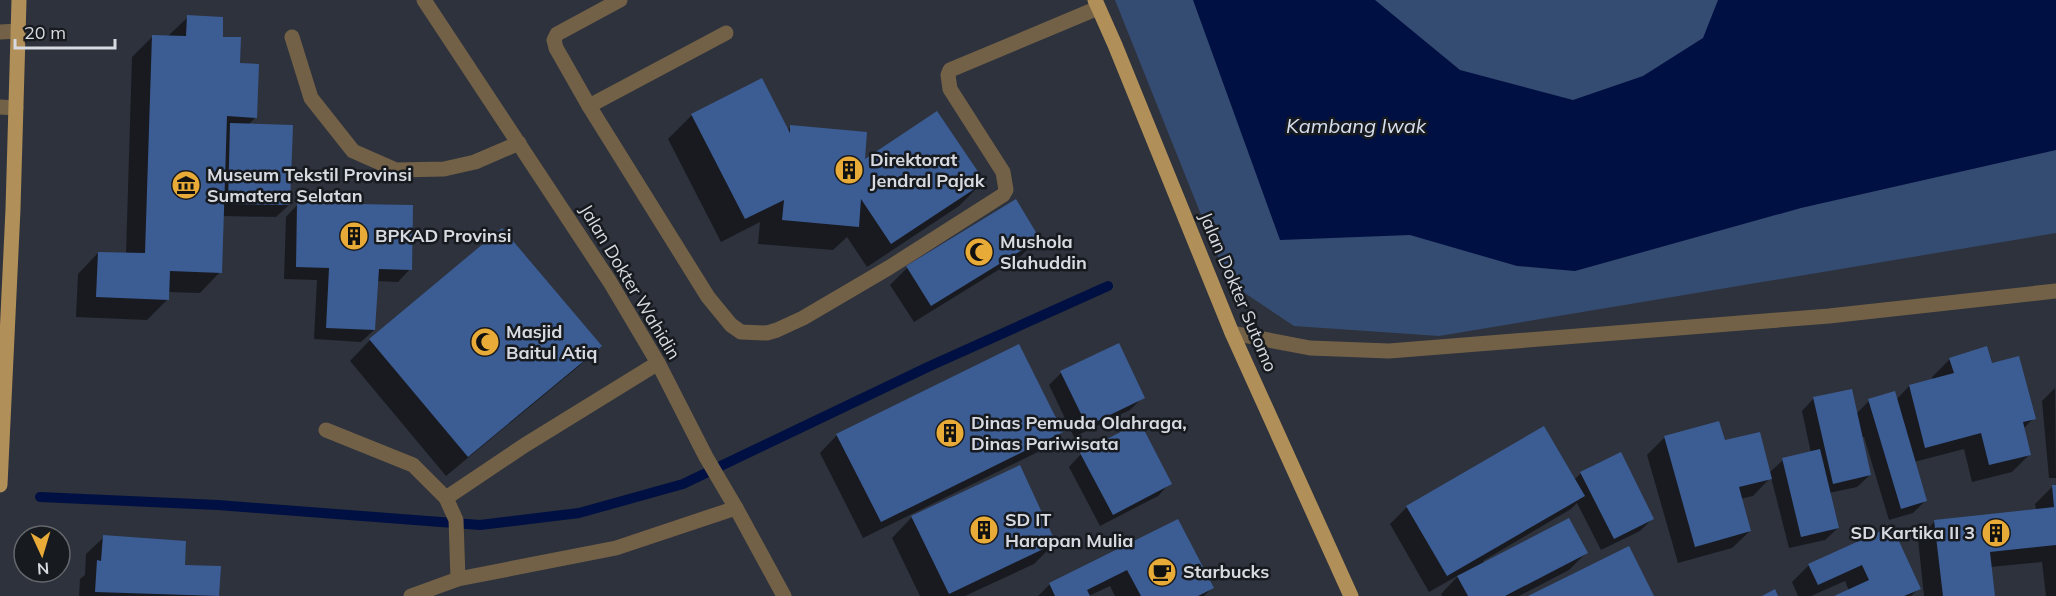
<svg xmlns="http://www.w3.org/2000/svg" width="2056" height="596" viewBox="0 0 2056 596" font-family="Mulish,sans-serif">
  <style>
    .green { fill: #354c72 }
    .water { fill: #001042 }
    .shadow { fill: #0007 }
    .lines { fill: none; stroke-linecap: round; stroke-linejoin: round }
    .stream { stroke: #001042; stroke-width: 10 }
    .building { fill: #3c5c94 }
    .minor { stroke: #726147; stroke-width: 15 }
    .major { stroke: #b18f58; stroke-width: 15 }
    .labels { text-anchor: middle; stroke-width: 5; stroke-linejoin: round; paint-order: stroke }
    .poi-label { font-size: 18px; font-weight: bold; fill: #d7dae0; stroke: #171a1e; text-anchor: start }
    .street-label { font-size: 18px; fill: #d7dae0; stroke: #171a1e }
    .water-label { font-size: 20px; font-style: italic; fill: #d6e0f1; stroke: #171a1e }
  </style>
  <rect width="100%" height="100%" fill="#2d323c"/>
  <polygon class="green" points="1115,0 2056,0 2056,233 1439,336 1294,326 1228,282"/>
  <polygon class="water" points="1193,0 1375,0 1460,70 1573,100 1643,76 1703,38 1718,0 2056,0 2056,150 1801,208 1575,271 1517,266 1410,235 1280,240"/>
  <g class="shadow">
    <polygon points="188,17 221,38 239,65 256,117 248,125 289,205 276,217 222,216 220,272 200,293 168,292 168,299 147,320 76,317 78,274 98,253 126,254 132,57 153,36 167,37"/>
    <polygon points="692,115 787,131 791,126 863,162 983,182 959,206 867,267 847,237 833,250 758,244 760,222 721,242 668,139"/>
    <polygon points="298,204 410,269 398,282 376,281 374,330 361,342 314,339 317,280 284,279 286,217"/>
    <polygon points="1038,239 1021,256 914,322 890,285 907,268"/>
    <polygon points="370,340 599,346 579,366 446,476 350,361"/>
    <polygon points="1950,359 1991,365 2034,418 2023,429 2029,455 2012,472 1972,482 1964,449 1914,462 1926,500 1913,513 1889,520 1864,437 1861,437 1870,475 1857,487 1829,493 1838,528 1825,540 1789,548 1771,477 1753,496 1740,499 1750,531 1732,548 1678,563 1647,455 1664,438 1718,423 1724,442 1769,473 1783,460 1811,453 1802,411 1814,398 1856,414 1869,401 1896,400 1909,386 1933,380 1932,377"/>
    <polygon points="1061,373 1143,397 1130,410 1074,437 1049,385"/>
    <polygon points="2055,388 2056,478 2049,478 2042,401"/>
    <polygon points="1061,431 1044,449 863,538 820,453 837,435"/>
    <polygon points="1081,454 1170,483 1158,496 1100,526 1069,467"/>
    <polygon points="1581,473 1652,519 1640,531 1601,550 1577,503 1571,509 1483,561 1485,563 1586,553 1569,570 1519,596 1442,596 1441,594 1459,575 1429,592 1390,524 1407,507 1574,480"/>
    <polygon points="2056,486 2056,596 2046,596 2042,562 1990,567 1993,596 1924,596 1918,539 1935,521 2036,510 2035,504 2052,487"/>
    <polygon points="912,517 1055,543 1034,564 965,596 920,596 892,538"/>
    <polygon points="1177,521 1212,588 1204,596 1115,596 1110,586 1089,596 1038,596 1050,584"/>
    <polygon points="1892,528 1919,588 1911,596 1838,596 1849,591 1845,581 1811,596 1798,596 1792,582 1809,565"/>
    <polygon points="104,537 183,566 219,568 217,596 79,596 80,579 85,575 86,554"/>
  </g>
  <g class="lines">
    <polyline class="stream" points="40,497 218,505 480,525 579,513 683,484 930,366 1108,286"/>
  </g>
  <g class="building">
    <polygon points="187,15 223,17 223,37 241,37 240,63 259,64 257,118 227,116 222,273 170,271 169,300 96,297 98,252 145,253 152,35 186,36"/>
    <polygon points="762,78 790,133 790,125 867,132 865,159 937,111 985,182 891,244 861,199 859,227 782,220 784,200 745,219 691,114"/>
    <polygon points="230,123 293,125 290,205 228,204"/>
    <polygon points="1016,199 1040,239 931,306 906,266"/>
    <polygon points="297,203 413,205 412,270 379,269 375,330 326,328 329,268 296,267"/>
    <polygon points="502,228 602,346 468,457 369,339"/>
    <polygon points="1119,343 1145,398 1087,426 1060,371"/>
    <polygon points="1019,344 1063,432 881,522 836,434"/>
    <polygon points="1987,346 1992,363 2019,356 2036,419 2023,422 2031,455 1989,465 1981,433 1925,448 1909,385 1954,373 1949,358"/>
    <polygon points="1852,389 1871,475 1833,484 1813,397"/>
    <polygon points="1895,391 1927,501 1901,509 1868,399"/>
    <polygon points="1719,421 1725,440 1760,432 1772,479 1739,487 1751,531 1695,547 1664,436"/>
    <polygon points="1140,422 1172,484 1113,515 1080,453"/>
    <polygon points="1544,426 1585,496 1447,576 1406,506"/>
    <polygon points="1820,449 1839,528 1801,537 1782,458"/>
    <polygon points="1621,452 1654,519 1614,539 1580,472"/>
    <polygon points="1020,465 1056,543 949,594 911,516"/>
    <polygon points="2052,485 2056,485 2056,545 1990,552 1995,596 1943,596 1934,520 2054,507"/>
    <polygon points="1569,518 1588,553 1505,596 1468,596 1457,576"/>
    <polygon points="1178,519 1214,588 1198,596 1141,596 1127,570 1087,590 1090,596 1055,596 1049,583"/>
    <polygon points="1892,526 1921,589 1904,596 1834,596 1869,580 1862,565 1818,585 1808,564"/>
    <polygon points="103,535 186,541 185,565 221,566 219,596 95,592 97,560 101,561"/>
    <polygon points="1629,546 1654,596 1528,596"/>
    <polygon points="1775,589 1778,596 1762,596"/>
  </g>
  <g class="lines">
    <g class="minor">
      <polyline points="424,0 610,282 658,363 706,457 736,508 784,596"/>
      <polyline points="620,0 557,34 554,40 556,48 589,106 708,297 731,325 741,332 767,333 777,330 803,318 890,267 1003,195 1006,190 1003,172 950,89 948,75 950,70 1098,8"/>
      <polyline points="0,32 18,31"/>
      <polyline points="292,37 311,98 353,151 396,170 444,169 475,162 519,143"/>
      <polyline points="589,106 726,33"/>
      <polyline points="0,107 16,108"/>
      <polyline points="1232,333 1310,348 1389,351 1829,316 2056,291"/>
      <polyline points="326,430 413,465 446,498 456,520 458,579"/>
      <polyline points="446,498 525,445 658,363"/>
      <polyline points="411,596 458,579 616,548 736,508"/>
    </g>
    <g class="major">
      <polyline points="1095,0 1115,45 1232,333 1351,596"/>
      <polyline points="0,485 13,209 19,0"/>
    </g>
  </g>
  <defs>
    <g id="building-disc" transform="scale(1.5)"><circle r="9.5" fill="#e9ab38" stroke="#171a1e"/><path d="M-4-6H4V6H1V3H-1V6H-4ZM-2.5-4.3h1.7v1.8h-1.7ZM.8-4.3h1.7v1.8H.8ZM-2.5-1h1.7V.8h-1.7ZM.8-1h1.7V.8H.8Z" fill="#111"/></g>
    <g id="museum-disc" transform="scale(1.5)"><circle r="9.5" fill="#e9ab38" stroke="#171a1e"/><path d="M0-6L6-3V-2H-6V-3ZM-5-1h2V3h-2ZM-1-1h2V3h-2ZM3-1h2V3H3ZM-6 4H6V6H-6Z" fill="#111"/></g>
    <g id="mosque-disc" transform="scale(1.5)"><circle r="9.5" fill="#e9ab38" stroke="#171a1e"/><path d="M3.5-4.9A6 6 0 1 0 3.5 4.9A5 5 0 1 1 3.5-4.9Z" fill="#111"/></g>
    <g id="cafe-disc" transform="scale(1.5)"><circle r="9.5" fill="#e9ab38" stroke="#171a1e"/><path d="M-5.5-4.5H6V0H3Q3 3.5 0 3.5H-2.5Q-5.5 3.5-5.5 0ZM3-3.2v2h1.7v-2ZM-6 4.5H4V6H-6Z" fill="#111"/></g>
  </defs>
  <g fill-rule="evenodd">
    <use href="#building-disc" x="849" y="170"/>
    <use href="#museum-disc" x="186" y="185"/>
    <use href="#building-disc" x="354" y="236"/>
    <use href="#mosque-disc" x="979" y="252"/>
    <use href="#mosque-disc" x="485" y="342"/>
    <use href="#building-disc" x="950" y="433"/>
    <use href="#building-disc" x="984" y="530"/>
    <use href="#building-disc" x="1996" y="533"/>
    <use href="#cafe-disc" x="1162" y="572"/>
  </g>
  <g class="labels">
    <g class="poi-label">
      <text x="870" y="166">Direktorat<tspan x="870" dy="21">Jendral Pajak</tspan></text>
      <text x="207" y="181">Museum Tekstil Provinsi<tspan x="207" dy="21">Sumatera Selatan</tspan></text>
      <text x="375" y="242">BPKAD Provinsi</text>
      <text x="1000" y="248">Mushola<tspan x="1000" dy="21">Slahuddin</tspan></text>
      <text x="506" y="338">Masjid<tspan x="506" dy="21">Baitul Atiq</tspan></text>
      <text x="971" y="429">Dinas Pemuda Olahraga,<tspan x="971" dy="21">Dinas Pariwisata</tspan></text>
      <text x="1005" y="526">SD IT<tspan x="1005" dy="21">Harapan Mulia</tspan></text>
      <text x="1975" y="539" text-anchor="end">SD Kartika II 3</text>
      <text x="1183" y="578">Starbucks</text>
    </g>
    <g class="street-label">
      <text transform="translate(630 282) rotate(59)" y="6">Jalan Dokter Wahidin</text>
      <text transform="translate(1238 292) rotate(67)" y="6">Jalan Dokter Sutomo</text>
    </g>
    <g class="water-label">
      <text x="1356" y="133">Kambang Iwak</text>
    </g>
  </g>
  <g transform="translate(42 554) rotate(176)"><circle r="28" fill="#171a1e" stroke="#64676c" stroke-width="1.5"/>
  <path d="M0-4.5L10 22L0 15L-10 22Z" fill="#e9ab38"/>
  <text y="-9" font-size="16" font-weight="bold" text-anchor="middle" fill="#d7dae0">N</text>
  </g>
  <path d="M15 39v9h100v-9" fill="none" stroke="#d7dae0" stroke-width="3"/>
  <text x="24" y="39" font-size="18" fill="#d7dae0" stroke="#171a1e" stroke-width="4.5" paint-order="stroke">20 m</text>
</svg>
